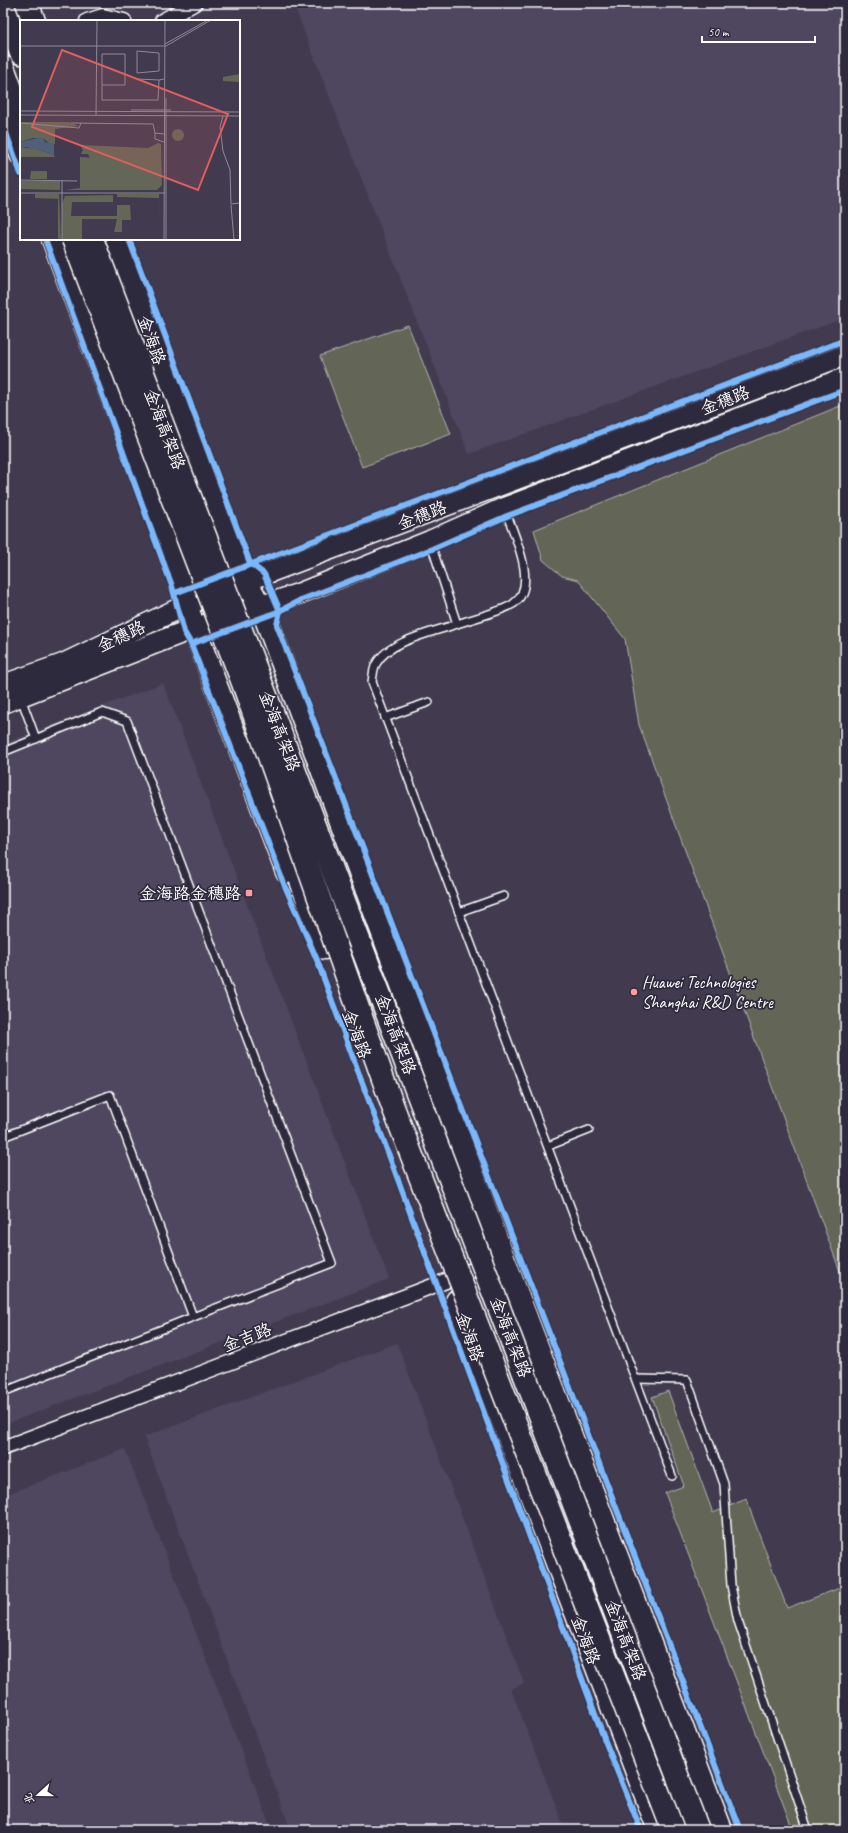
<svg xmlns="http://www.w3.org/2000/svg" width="848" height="1833" viewBox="0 0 848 1833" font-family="Caveat,'LXGW WenKai TC',sans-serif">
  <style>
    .built { fill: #50475e }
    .green { fill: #646657; stroke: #b2b2ab }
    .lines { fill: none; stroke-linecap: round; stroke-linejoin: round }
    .lane-casing { stroke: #fff; stroke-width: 10 }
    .street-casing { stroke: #fff; stroke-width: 17 }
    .secondary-casing { stroke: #fff; stroke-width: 23 }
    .primary-casing { stroke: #fff; stroke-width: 25 }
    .highway-casing { stroke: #fff; stroke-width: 25 }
    .lane { stroke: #2f2a3d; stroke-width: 7 }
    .street { stroke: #2f2a3d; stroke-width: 14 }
    .secondary { stroke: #2f2a3d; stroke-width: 20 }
    .primary { stroke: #2f2a3d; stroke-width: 22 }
    .highway { stroke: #2f2a3d; stroke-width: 22 }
    .highway-bridge-casing { stroke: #fff; stroke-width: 25; stroke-linecap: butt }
    .highway-bridge { stroke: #2f2a3d; stroke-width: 22 }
    .cycleway-casing { stroke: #2f2a3d; stroke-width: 8 }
    .cycleway { stroke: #7ab7fb; stroke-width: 6 }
    .poi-dot { fill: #ff9aa2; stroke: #2f2a3d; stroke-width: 1.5 }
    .labels { text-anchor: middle; stroke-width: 3.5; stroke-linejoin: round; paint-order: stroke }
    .street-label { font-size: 17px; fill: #fff; stroke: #2f2a3d }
    .poi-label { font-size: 17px; fill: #fff; stroke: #2f2a3d; text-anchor: end }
    .inset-road { fill: none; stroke: #8e8996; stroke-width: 1 }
    .view { fill: #e05e5e; fill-opacity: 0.15; stroke: #e05e5e; stroke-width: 2 }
    .inset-edge { fill: none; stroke: #fff; stroke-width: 2 }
  </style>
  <rect width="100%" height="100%" fill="#423b50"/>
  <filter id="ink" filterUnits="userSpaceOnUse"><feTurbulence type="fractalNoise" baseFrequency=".025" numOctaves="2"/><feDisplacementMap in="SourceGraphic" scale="8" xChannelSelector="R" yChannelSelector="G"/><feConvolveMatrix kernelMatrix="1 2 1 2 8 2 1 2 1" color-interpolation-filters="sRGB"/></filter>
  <g filter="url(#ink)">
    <g class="built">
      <polygon points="293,3 845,3 845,318 469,454"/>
      <polygon points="163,683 389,1279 3,1425 3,744"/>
      <polygon points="397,1343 524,1683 511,1689 565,1830 291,1830 144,1437"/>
      <polygon points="125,1449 272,1830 3,1830 3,1496"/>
    </g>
    <g class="green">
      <polygon points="408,325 451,434 362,467 320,356"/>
      <polygon points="845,404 845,1285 639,725 625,639 578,580 562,576 543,560 534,530"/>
      <polygon points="668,1391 713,1513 746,1499 787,1608 845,1586 845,1830 793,1830 665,1493 684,1486 652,1397"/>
    </g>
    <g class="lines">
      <g class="lane-casing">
        <g id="lane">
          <path d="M430,541L457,624C471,619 503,611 513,604C540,586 513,533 505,509"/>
          <path d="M457,624C434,632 388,641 376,664C373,669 373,677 372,682L672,1476"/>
          <polyline points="21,698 36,739"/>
          <polyline points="385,718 429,702"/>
          <polyline points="3,752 102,712 127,721 332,1263 193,1317"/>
          <polyline points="459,912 504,896"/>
          <polyline points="3,1137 110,1095 193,1317 3,1392"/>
          <polyline points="548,1146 589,1130"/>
          <polyline points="636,1379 687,1380 724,1484 731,1585 738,1621 808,1830"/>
        </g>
      </g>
      <g class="street-casing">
        <g id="street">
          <polyline points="87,21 103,16 124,21"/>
          <polyline points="162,21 195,3"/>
          <polyline points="3,1448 438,1284 490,1263"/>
        </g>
      </g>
      <g class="secondary-casing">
        <g id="secondary">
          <polyline points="3,685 63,664 186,605 246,581 845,355"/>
          <polyline points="3,703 184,632 298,594 430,541 504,508 845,378"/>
        </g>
      </g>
      <g class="primary-casing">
        <g id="primary">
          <polyline points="27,3 34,21"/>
          <polyline points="3,106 21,154"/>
          <polyline points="53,239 184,590 186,605 199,641 287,872"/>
          <polyline points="116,239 184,428 246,581 265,616 503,1257 721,1830"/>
          <polyline points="457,1301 659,1830"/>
        </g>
      </g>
      <g class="highway-casing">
        <g id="highway">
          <polyline points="3,6 21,53"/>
          <polyline points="3,67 21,116"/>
          <polyline points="253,746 325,948"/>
        </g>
      </g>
      <use href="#lane" class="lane"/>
      <use href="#street" class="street"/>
      <use href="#secondary" class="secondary"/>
      <use href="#primary" class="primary"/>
      <use href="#highway" class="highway"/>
      <g class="highway-bridge-casing">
        <g id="highway-bridge">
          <polyline points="73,239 243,683 393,1107 673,1830"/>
          <polyline points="92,239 698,1830"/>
        </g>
      </g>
      <use href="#highway-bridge" class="highway-bridge"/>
      <g class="cycleway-casing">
        <g id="cycleway">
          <polyline points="3,125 21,174"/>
          <polyline points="45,239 172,586 184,632 191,644 282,879 317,960 605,1741 641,1830"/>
          <polyline points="129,239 250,563 264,574 280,611 277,625 740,1830"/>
          <polyline points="175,593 845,340"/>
          <polyline points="191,644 280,611 301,600 432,549 507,516 845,390"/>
        </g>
      </g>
      <use href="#cycleway" class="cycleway"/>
    </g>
  </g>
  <g class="poi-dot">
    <rect x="245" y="889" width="8" height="8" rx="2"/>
    <circle cx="634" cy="992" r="4"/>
  </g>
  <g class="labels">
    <g class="street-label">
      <text transform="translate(152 340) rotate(70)" y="6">金海路</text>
      <text transform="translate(725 400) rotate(-21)" y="6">金穗路</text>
      <text transform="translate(165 429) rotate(69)" y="6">金海高架路</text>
      <text transform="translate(422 515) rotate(-21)" y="6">金穗路</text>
      <text transform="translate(121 636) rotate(-25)" y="6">金穗路</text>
      <text transform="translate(280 731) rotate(69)" y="6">金海高架路</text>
      <text transform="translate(357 1034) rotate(69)" y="6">金海路</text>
      <text transform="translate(396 1034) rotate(69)" y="6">金海高架路</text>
      <text transform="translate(247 1337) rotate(-21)" y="6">金吉路</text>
      <text transform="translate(470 1337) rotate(70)" y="6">金海路</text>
      <text transform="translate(511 1337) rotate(69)" y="6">金海高架路</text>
      <text transform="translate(586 1640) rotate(69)" y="6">金海路</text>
      <text transform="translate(626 1640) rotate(69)" y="6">金海高架路</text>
    </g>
    <g class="poi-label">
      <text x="241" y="899">金海路金穗路</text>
      <text x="642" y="988" text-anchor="start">Huawei Technologies<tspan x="642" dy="20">Shanghai R&amp;D Centre</tspan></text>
    </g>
  </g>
  <g transform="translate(20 20)">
    <rect width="220" height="220" fill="#423b50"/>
    <path d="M220,54V62L203,61V57ZM0,102H49L59,106L35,109V124H30L24,119L13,118L0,122ZM152 115a6 6 0 1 1 12 0a6 6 0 1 1-12 0ZM138,123L141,124L142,165L137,170H46L60,168V137L74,138H70L68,134H61L63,130L60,125L128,128ZM0,127L17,129L34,135L35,137H0ZM11,151H27V159H10ZM0,161H40V170L0,169ZM15,174H39L41,220H38V179L15,178ZM97,174H139L140,220L139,178L97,177ZM93,175V182H52L51,196H97V185H110L111,200H102V212H94L97,199H62V220H42V184L45,176Z" fill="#646657"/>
    <path d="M22,117L25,122L34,124V135L17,129L10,130L8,127H0V122Z" fill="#525f7b"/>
    <path class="inset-road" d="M145,24L188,0M0,26H146L191,0M117,31L139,33V51L117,53ZM82,34H105V65H82ZM118,59L139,60M82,65V80H138L139,60L144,59M146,78V220M111,90H151M0,91L220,92M0,95L220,96M76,95L77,0M203,96L200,107L203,131L210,150L211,184L220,183M0,103L59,108L61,103M51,103L133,104L135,113M144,114L135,113V119L144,122M0,160L57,161M42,161V220M0,173H145M211,185L214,220M144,220L145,0"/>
    <path class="view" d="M42,30L208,94L178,170L12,107Z"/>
    <rect width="220" height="220" class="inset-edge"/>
  </g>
  <rect width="848" height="1833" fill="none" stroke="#2f2a3d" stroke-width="16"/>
  <rect x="8" y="8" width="832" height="1817" fill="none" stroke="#fff" stroke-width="1.5" filter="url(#ink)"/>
  <g transform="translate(38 1795) rotate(249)" stroke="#2f2a3d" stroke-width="3" paint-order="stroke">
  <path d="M0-3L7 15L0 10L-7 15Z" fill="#ffffff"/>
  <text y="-6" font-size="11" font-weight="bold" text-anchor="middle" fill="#ffffff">北</text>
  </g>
  <path d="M702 36v6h113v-6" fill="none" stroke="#ffffff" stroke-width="2"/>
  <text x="708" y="36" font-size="12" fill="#ffffff" stroke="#2f2a3d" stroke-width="3" paint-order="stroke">50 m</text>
</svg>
